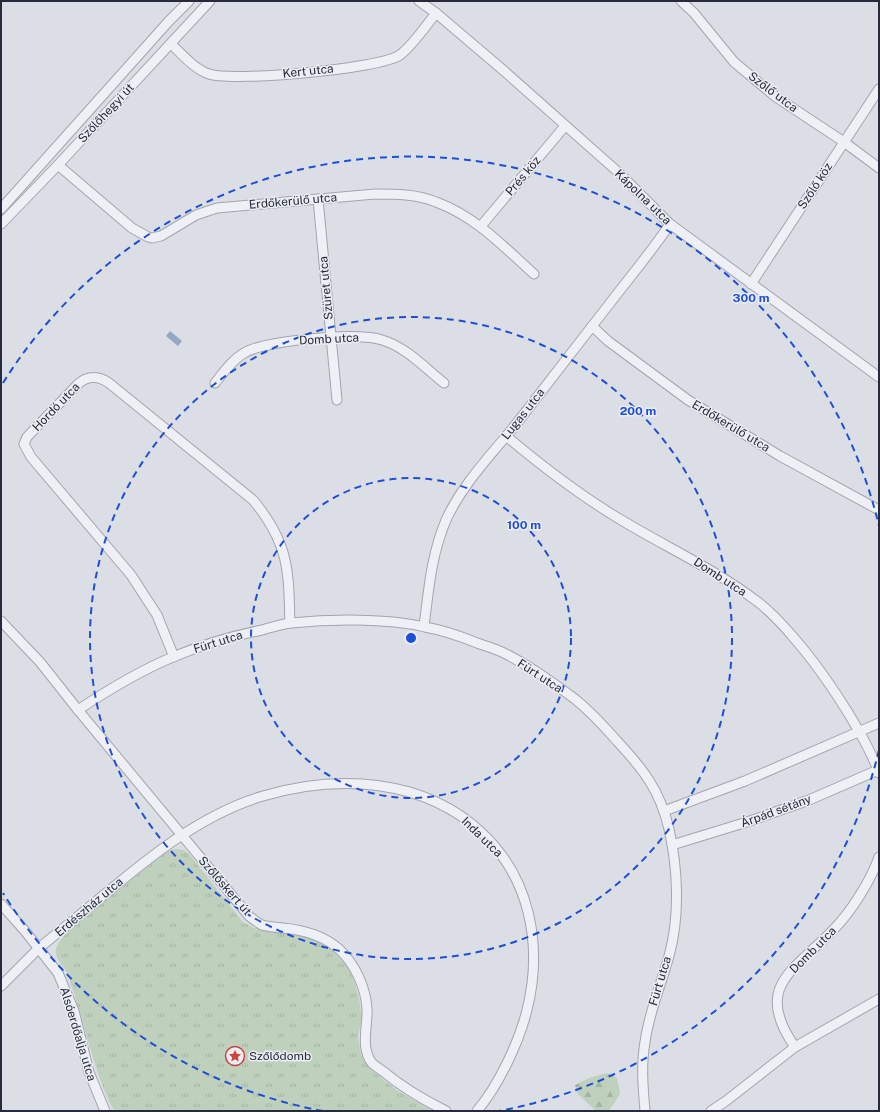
<svg xmlns="http://www.w3.org/2000/svg" width="880" height="1112" viewBox="0 0 880 1112" font-family="'Public Sans',sans-serif">
  <style>
    .grass { fill: url(#grass-tufts) }
    .forest { fill: url(#forest-firs) }
    .water { fill: #97a6c6 }
    .lines { fill: none; stroke-linecap: round; stroke-linejoin: round }
    .minor-casing { stroke: #a2a4b0; stroke-width: 11 }
    .minor { stroke: #eff0f5; stroke-width: 9 }
    .ring { fill: none; stroke: #1d4ed8; stroke-width: 2; stroke-dasharray: 7 5 }
    .labels { text-anchor: middle; stroke-width: 3; stroke-linejoin: round; paint-order: stroke }
    .street-label { font-size: 12px; fill: #262a3c; stroke: #ebedf4 }
    .poi-label { font-size: 12px; fill: #262a3c; stroke: #ebedf4; text-anchor: start }
    .centre { fill: #1d4ed8; stroke: #ebedf4; stroke-width: 2 }
    .ring-label { font-size: 12px; text-anchor: middle; font-weight: bold; fill: #1d4ed8; stroke: #ebedf4; stroke-width: 3; stroke-linejoin: round; paint-order: stroke }
  </style>
  <defs>
    <pattern id="grass-tufts" width="24" height="20" patternUnits="userSpaceOnUse"><rect width="24" height="20" fill="#bfd0bd"/><path d="M3 7l-1-3M5 7V3M7 7l1-3M15 17l-1-3M17 17v-4M19 17l1-3" fill="none" stroke="#a4b3a3"/></pattern>
    <pattern id="forest-firs" width="22" height="20" patternUnits="userSpaceOnUse"><rect width="22" height="20" fill="#bfd0bd"/><path d="M5 1l3.5 6h-7zM16 11l3.5 6h-7z" fill="#a4b3a3"/></pattern>
  </defs>
  <rect width="100%" height="100%" fill="#dcdee6"/>
  <path class="grass" d="M176,849L184,850L190,855L243,922L254,928L269,931L296,933L318,941L334,952L345,963L354,979L359,998L362,1018L358,1037L361,1054L369,1068L398,1091L433,1111H114C93,1072 86,1026 71,985C70,981 69,977 67,973C63,965 52,956 57,946C63,934 75,925 85,917C111,894 140,873 168,851Z"/>
  <polygon class="forest" points="607,1073 617,1078 620,1094 609,1111 596,1111 578,1094 575,1085 589,1078"/>
  <polygon class="water" points="170,331 182,341 178,346 166,336"/>
  <g class="lines">
    <g class="minor-casing">
      <g id="minor">
        <polyline points="419,1 436,13 503,70 618,172 670,224 879,377"/>
        <polyline points="681,1 694,13 734,62 776,97 844,142 879,168"/>
        <path d="M171,44C182,54 194,69 209,74C233,82 380,69 400,55C413,45 426,26 436,13"/>
        <path d="M58,165L132,228L148,237L152,238L161,236L196,215L217,208L375,194C395,194 417,194 436,202C475,216 504,247 534,274"/>
        <polyline points="318,199 337,400"/>
        <polyline points="1,209 169,21 189,1"/>
        <polyline points="1,224 58,165 210,1"/>
        <polyline points="481,226 565,126"/>
        <polyline points="751,284 879,89"/>
        <polyline points="592,326 608,341 688,400 780,456 879,510"/>
        <path d="M215,383C224,372 232,360 244,353C266,340 358,332 382,340C406,347 425,368 444,383"/>
        <path d="M506,436C543,467 582,497 623,521C668,548 716,570 758,602C771,612 783,625 794,638C815,662 830,684 847,711C859,731 871,751 879,773"/>
        <path d="M1,621L40,662L78,710L249,916C253,919 258,923 262,925C268,927 277,927 283,928C304,930 323,935 339,949C355,964 366,988 367,1009C368,1025 360,1048 372,1063C375,1066 380,1069 384,1072C403,1088 424,1100 446,1111"/>
        <path d="M424,626C429,588 431,556 446,520C463,483 492,454 517,423C550,380 584,337 617,294C635,271 654,248 670,224"/>
        <path d="M174,657L157,615L131,575L31,457L24,444L27,437L78,384C88,375 99,376 109,383L253,500C268,518 282,541 286,565C290,584 289,604 290,623"/>
        <path d="M78,710C108,690 139,671 173,657C202,645 232,636 262,630C272,627 282,624 291,623C330,619 386,618 425,627C442,630 460,636 477,643C486,646 496,649 504,653C530,666 552,682 575,699C591,712 603,725 617,741C643,769 660,790 669,829C678,869 680,917 669,956C661,985 649,1012 645,1042C641,1065 643,1088 645,1111"/>
        <polyline points="664,811 745,781 879,723"/>
        <polyline points="672,845 747,822 809,800 878,770"/>
        <polyline points="1,904 25,931 58,973 74,1011 89,1072 105,1111"/>
        <path d="M1,986C13,974 26,961 38,949C58,932 79,916 99,899C147,859 201,814 263,796C337,774 425,778 483,834C506,856 520,880 528,912C536,944 535,978 527,1010C519,1042 499,1085 477,1111"/>
        <path d="M795,1047C752,986 795,970 834,929C851,912 871,880 879,857"/>
        <polyline points="711,1111 726,1101 795,1047 879,999"/>
      </g>
    </g>
    <use href="#minor" class="minor"/>
  </g>
  <g class="ring">
    <circle cx="411" cy="638" r="160"/>
    <circle cx="411" cy="638" r="321"/>
    <path d="M879 750A481 481 0 0 1 499 1111M323 1111A481 481 0 0 1 3 893M3 383A481 481 0 0 1 879 526"/>
  </g>
  <defs>
    <g id="sight-ring" transform="scale(1)"><circle r="9.5" fill="#ebedf4" stroke="#cb4441" stroke-width="1.5"/><path d="M0-6L1.8-2.2L6-1.7L2.9 1.2L3.7 5.4L0 3.3L-3.7 5.4L-2.9 1.2L-6-1.7L-1.8-2.2Z" fill="#cb4441"/></g>
  </defs>
  <g fill-rule="evenodd">
    <use href="#sight-ring" x="235" y="1056"/>
  </g>
  <g class="labels">
    <g class="street-label">
      <text transform="translate(308 71) rotate(-6)" y="4">Kert utca</text>
      <text transform="translate(773 92) rotate(37)" y="4">Szőlő utca</text>
      <text transform="translate(106 113) rotate(-47)" y="4">Szőlőhegyi út</text>
      <text transform="translate(523 176) rotate(-50)" y="4">Prés köz</text>
      <text transform="translate(815 186) rotate(-57)" y="4">Szőlő köz</text>
      <text transform="translate(643 197) rotate(44)" y="4">Kápolna utca</text>
      <text transform="translate(293 201) rotate(-5)" y="4">Erdőkerülő utca</text>
      <text transform="translate(326 288) rotate(-95)" y="4">Szüret utca</text>
      <text transform="translate(329 339) rotate(-3)" y="4">Domb utca</text>
      <text transform="translate(56 407) rotate(-46)" y="4">Hordó utca</text>
      <text transform="translate(523 414) rotate(-52)" y="4">Lugas utca</text>
      <text transform="translate(731 426) rotate(31)" y="4">Erdőkerülő utca</text>
      <text transform="translate(720 577) rotate(33)" y="4">Domb utca</text>
      <text transform="translate(218 642) rotate(-17)" y="4">Fürt utca</text>
      <text transform="translate(540 676) rotate(33)" y="4">Fürt utca</text>
      <text transform="translate(776 811) rotate(-20)" y="4">Árpád sétány</text>
      <text transform="translate(482 837) rotate(44)" y="4">Inda utca</text>
      <text transform="translate(225 886) rotate(49)" y="4">Szőlőskert út</text>
      <text transform="translate(89 907) rotate(-40)" y="4">Erdészház utca</text>
      <text transform="translate(813 950) rotate(-45)" y="4">Domb utca</text>
      <text transform="translate(660 981) rotate(-73)" y="4">Fürt utca</text>
      <text transform="translate(78 1034) rotate(73)" y="4">Alsóerdőalja utca</text>
    </g>
    <g class="poi-label">
      <text x="249" y="1060">Szőlődomb</text>
    </g>
  </g>
  <circle cx="411" cy="638" r="6" class="centre"/>
  <g class="ring-label">
    <text x="751" y="302">300 m</text>
    <text x="638" y="415">200 m</text>
    <text x="524" y="529">100 m</text>
  </g>
  <rect width="880" height="1112" fill="none" stroke="#262a3c" stroke-width="4"/>
</svg>
